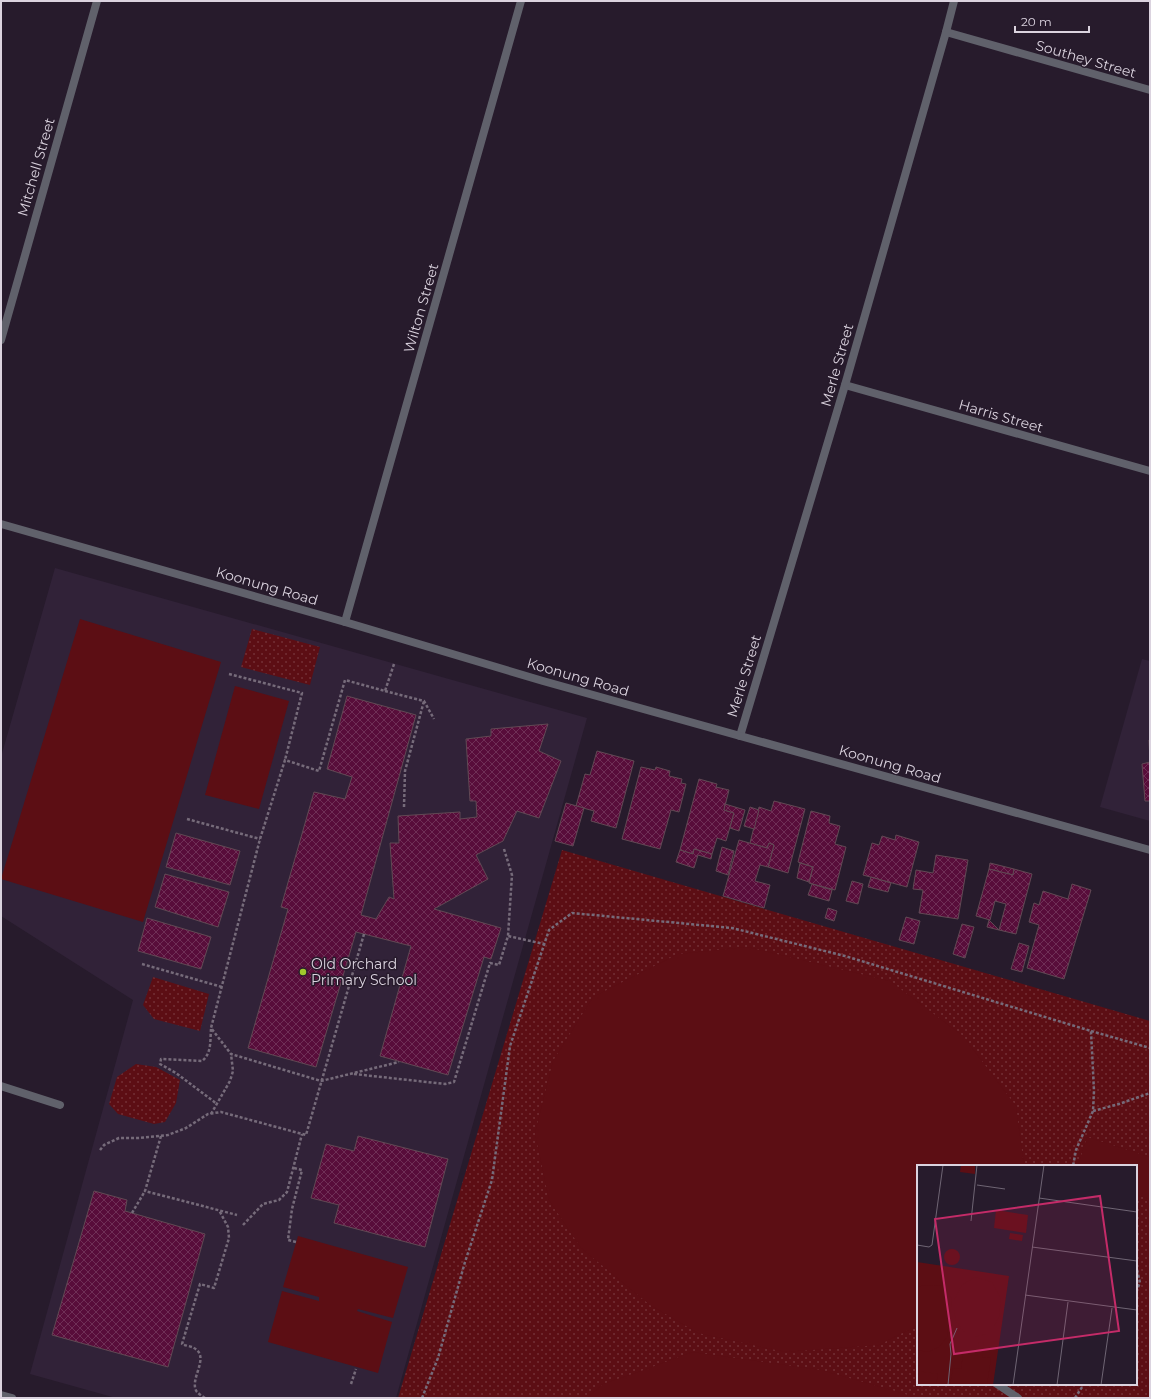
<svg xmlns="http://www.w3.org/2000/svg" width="1151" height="1399" viewBox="0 0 1151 1399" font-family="Montserrat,sans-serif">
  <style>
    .built { fill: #312238 }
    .green { fill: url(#green-dots); fill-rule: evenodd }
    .pitch { fill: #5c0e14 }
    .building { fill: url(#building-cross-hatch); stroke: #614954 }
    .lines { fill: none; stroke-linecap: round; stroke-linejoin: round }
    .path { stroke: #766b7a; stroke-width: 2.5; stroke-dasharray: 3 2; stroke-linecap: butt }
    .service { stroke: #60616b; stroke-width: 8 }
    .minor { stroke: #60616b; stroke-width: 8 }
    .tertiary { stroke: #60616b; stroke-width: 8 }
    .poi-dot { fill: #a0c92c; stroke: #271b2c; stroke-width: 1.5 }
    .labels { text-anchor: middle; stroke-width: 3; stroke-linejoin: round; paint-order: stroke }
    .street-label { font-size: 14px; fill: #dbd3df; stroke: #271b2c }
    .poi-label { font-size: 14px; fill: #dbd3df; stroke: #271b2c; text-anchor: start }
    .inset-road { fill: none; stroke: #6f6574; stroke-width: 1 }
    .view { fill: #c42b68; fill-opacity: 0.15; stroke: #c42b68; stroke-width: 2 }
    .inset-edge { fill: none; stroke: #dbd3df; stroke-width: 2 }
  </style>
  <defs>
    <pattern id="green-dots" width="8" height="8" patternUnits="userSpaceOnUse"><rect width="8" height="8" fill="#5c0e14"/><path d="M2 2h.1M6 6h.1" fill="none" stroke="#733036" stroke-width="1.8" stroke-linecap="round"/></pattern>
    <pattern id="building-cross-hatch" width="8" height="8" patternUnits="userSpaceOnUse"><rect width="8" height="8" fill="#580d3a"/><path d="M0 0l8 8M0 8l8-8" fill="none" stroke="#6f2f56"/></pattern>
  </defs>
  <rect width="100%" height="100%" fill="#271b2c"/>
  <g class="built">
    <polygon points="55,568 587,718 396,1398 116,1398 30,1374 133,1000 1,916 1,757"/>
    <polygon points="1142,659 1150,661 1150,821 1100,807"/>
  </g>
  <g class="green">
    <polygon points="252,629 320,647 310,685 241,667"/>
    <path d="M562,850L1150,1021V1398H398ZM918,1166H1136V1384H918Z"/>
    <polygon points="153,977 209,994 200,1031 154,1019 143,1005"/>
    <polygon points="136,1064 156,1067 180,1080 176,1103 165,1122 154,1124 118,1114 109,1104 117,1077"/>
  </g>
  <g class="pitch">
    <polygon points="80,619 221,662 143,922 1,879"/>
    <polygon points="235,686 289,701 259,809 205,795"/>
    <polygon points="747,947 890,981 963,1036 1016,1106 1024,1166 918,1166 918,1325 879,1345 785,1352 698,1333 650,1305 581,1248 549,1200 535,1133 553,1061 593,997 678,954"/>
    <polygon points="1087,1137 1150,1157 1150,1199 1136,1195 1136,1166 1078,1166"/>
    <polygon points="298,1236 408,1267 393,1318 358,1309 357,1311 392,1322 378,1373 268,1342 282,1291 319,1301 319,1297 283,1287"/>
    <polygon points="692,1352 821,1370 902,1393 915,1398 587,1398 603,1384 644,1370"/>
  </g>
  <g class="building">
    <polygon points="347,696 416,715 361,915 376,919 389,897 394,899 390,843 399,843 398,816 460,812 460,819 477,817 476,801 470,801 466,739 491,736 491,729 548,724 539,751 561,761 539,818 517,811 503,841 476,855 488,879 434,909 501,928 491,959 484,957 448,1075 380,1056 411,946 356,932 316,1067 248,1048 288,909 281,907 314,792 345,799 352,777 327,769"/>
    <polygon points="1150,739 1150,801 1145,801 1142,764 1150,762 1149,740"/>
    <polygon points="597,751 634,761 616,828 591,821 594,811 576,806 585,774 590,775"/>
    <polygon points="641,767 655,770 656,767 670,771 669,776 682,779 681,783 686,784 679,812 671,810 660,849 622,839"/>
    <polygon points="699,779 717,784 716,787 729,790 724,810 734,813 726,841 717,838 712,854 694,849 693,854 680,850"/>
    <polygon points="774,801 805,809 788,873 768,867 774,845 769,843 767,848 750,843 759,807 771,811"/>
    <polygon points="566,803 584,808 573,846 555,841"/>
    <polygon points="725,804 745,810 739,831 730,828 734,813 724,810"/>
    <polygon points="750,807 759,810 754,829 744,826"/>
    <polygon points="811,811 830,816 829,823 840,826 835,844 846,847 835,890 809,883 813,867 798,862"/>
    <polygon points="176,833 240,851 230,885 166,867"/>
    <polygon points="896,835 919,842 907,887 863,875 872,843 879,845 882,836 895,840"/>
    <polygon points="739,840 767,848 769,843 774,845 768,867 760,865 755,881 770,885 764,908 723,896"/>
    <polygon points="722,847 734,851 728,875 716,871"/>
    <polygon points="694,849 712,854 711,859 698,855 694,868 676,862 680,850 693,854"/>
    <polygon points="936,855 968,860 958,919 919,913 923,890 913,889 916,870 933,873"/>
    <polygon points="800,863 813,867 809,882 797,878"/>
    <polygon points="990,863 1014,869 1013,875 989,869"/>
    <polygon points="989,869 1013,875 1014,869 1032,874 1016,934 999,930 1006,904 995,901 990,920 976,916"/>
    <polygon points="165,874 229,892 218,927 155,907"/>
    <polygon points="871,877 891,883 888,892 868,887"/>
    <polygon points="852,881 863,884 858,904 846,901"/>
    <polygon points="812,884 832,890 829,901 808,895"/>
    <polygon points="1072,884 1091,890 1064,979 1027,968 1039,925 1029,922 1034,903 1039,905 1043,891 1068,899"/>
    <polygon points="828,908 837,911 834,921 825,918"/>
    <polygon points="906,917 920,921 914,944 899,940"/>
    <polygon points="147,918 211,937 201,969 138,951"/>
    <polygon points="989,920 999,930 987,927"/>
    <polygon points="962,924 974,927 965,958 953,954"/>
    <polygon points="1019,943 1029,946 1022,972 1011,969"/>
    <polygon points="358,1136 448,1159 425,1247 334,1223 339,1205 311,1198 326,1144 354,1151"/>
    <polygon points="94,1191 127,1200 125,1211 205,1234 168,1367 52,1335"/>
  </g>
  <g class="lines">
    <g class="path">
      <polyline points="394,664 385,691 345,680 319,771 285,760 260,839 211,1028 231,1054 321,1081 399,1062"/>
      <polyline points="229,674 302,693 285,760"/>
      <polyline points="385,691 424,701 434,719"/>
      <polyline points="404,807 405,771 424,701"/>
      <polyline points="187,819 260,839"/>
      <polyline points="504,849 512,875 508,936"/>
      <polyline points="142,964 222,987"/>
      <path d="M211,1029C210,1040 212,1053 202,1061L161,1059L160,1064L176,1073L217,1104"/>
      <polyline points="1091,1031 1150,1048"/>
      <polyline points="354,1074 445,1084 454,1082 490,963 499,965 508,936 544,944"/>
      <polyline points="1093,1111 1119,1104 1150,1093"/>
      <polyline points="211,1114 230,1081 233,1071 231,1054"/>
      <polyline points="161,1136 145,1191 237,1215"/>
      <polyline points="100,1150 104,1145 119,1138 139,1138 168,1135 186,1128 208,1114 221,1112 306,1135 364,934"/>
      <polyline points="294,1168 302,1170 292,1209 288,1240 296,1242"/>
      <polyline points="132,1213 145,1191"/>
      <polyline points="243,1225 263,1204 279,1200 287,1192 302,1134"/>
      <polyline points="1136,1265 1140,1283 1136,1291"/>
      <polyline points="351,1384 356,1369"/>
      <path d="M205,1398C202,1396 199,1394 197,1392C188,1380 211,1357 194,1348C191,1346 186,1346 182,1344L200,1284L214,1288L229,1238L228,1227L219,1210"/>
      <polyline points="422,1398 438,1358 465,1262 492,1180 510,1046 549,930 572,913 732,928 845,956 1091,1031 1094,1091 1093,1111 1076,1150 1073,1166"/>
      <polyline points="1075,1398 1084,1384"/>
    </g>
    <polyline class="service" points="997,1384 1018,1398"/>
    <g class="minor">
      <polyline points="946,32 1150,90"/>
      <polyline points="1,340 97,1"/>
      <polyline points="845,385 1150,471"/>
      <polyline points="345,622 521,1"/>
      <polyline points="740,736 845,385 946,32 954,1"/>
      <polyline points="1,1086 60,1105"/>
      <polyline points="1,1395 12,1398"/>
    </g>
    <polyline class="tertiary" points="1,524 345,622 543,681 1150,850"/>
  </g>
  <circle class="poi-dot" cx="303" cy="972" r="4"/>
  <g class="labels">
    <g class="street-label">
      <text transform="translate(1086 59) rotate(16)" y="5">Southey Street</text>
      <text transform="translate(36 167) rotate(-74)" y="5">Mitchell Street</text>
      <text transform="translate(421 308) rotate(-74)" y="5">Wilton Street</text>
      <text transform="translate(837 365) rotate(-74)" y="5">Merle Street</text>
      <text transform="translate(1001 416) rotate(16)" y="5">Harris Street</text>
      <text transform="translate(267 586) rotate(16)" y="5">Koonung Road</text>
      <text transform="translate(744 676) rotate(-73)" y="5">Merle Street</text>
      <text transform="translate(578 677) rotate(16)" y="5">Koonung Road</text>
      <text transform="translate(890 764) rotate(16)" y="5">Koonung Road</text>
    </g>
    <g class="poi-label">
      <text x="311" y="969">Old Orchard<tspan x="311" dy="16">Primary School</tspan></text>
    </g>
  </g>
  <g transform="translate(917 1165)">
    <rect width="220" height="220" fill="#271b2c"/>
    <path d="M44,0H58V9L43,7ZM0,97L92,111L76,220H0Z" fill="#5c0e14"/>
    <path d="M79,45L111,50L109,68L77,63ZM93,68L106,70L105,76L92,74ZM27 92a8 8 0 1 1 16 0a8 8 0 1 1-16 0ZM58,112L75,117L84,134L82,152L77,161L69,169L58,172L46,166L39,156L37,145V135L45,120ZM8,120L25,121L35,134L30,172L22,182L11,187L0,185V122ZM62,177L67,178L65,192L74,193L70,220H33L36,203L44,204L46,189L60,191ZM0,206L21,209L19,220H0Z" fill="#5c0e14"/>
    <path class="inset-road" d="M60,20L88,24M122,33L220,47M54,56L60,0M0,80L12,82L15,80L26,0M115,82L220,96M108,130L220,145M31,220L34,189L33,179L40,163M96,220L127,0M140,220L151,137M184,220L195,143"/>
    <path class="view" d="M183,31L202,166L37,189L18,54Z"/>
    <rect width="220" height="220" class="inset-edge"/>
  </g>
  <rect width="1151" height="1399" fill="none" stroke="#dbd3df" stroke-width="4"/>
  <path d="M1015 26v6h74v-6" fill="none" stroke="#dbd3df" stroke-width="2"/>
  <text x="1021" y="26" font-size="12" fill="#dbd3df" stroke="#271b2c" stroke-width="3" paint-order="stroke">20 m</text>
</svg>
